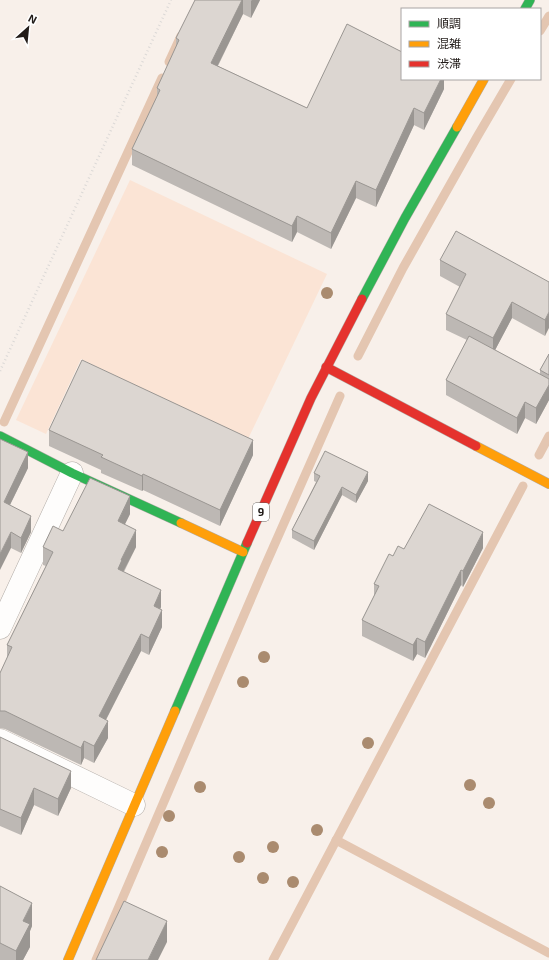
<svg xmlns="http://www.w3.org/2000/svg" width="549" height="960" viewBox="0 0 549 960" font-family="'Exo 2','Noto Sans JP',sans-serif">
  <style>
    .green { fill: #fbe4d5 }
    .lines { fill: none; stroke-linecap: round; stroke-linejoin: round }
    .stream { stroke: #e4c6b1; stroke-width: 9 }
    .street-casing { stroke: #b2aca7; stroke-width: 23 }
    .fast-casing { stroke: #b2aca7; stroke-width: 10 }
    .slow-casing { stroke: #b2aca7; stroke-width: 10 }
    .jam-casing { stroke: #b2aca7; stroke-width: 10 }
    .path { stroke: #dcd9d7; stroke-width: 2.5; stroke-dasharray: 1 3; stroke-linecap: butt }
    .street { stroke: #fefdfc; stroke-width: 22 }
    .fast { stroke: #30b455; stroke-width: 9 }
    .slow { stroke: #ff9f0a; stroke-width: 9 }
    .jam { stroke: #e5322d; stroke-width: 9 }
    .tree { fill: #aa8b6f }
    .wall { fill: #bdb8b4 }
    .shaded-wall { fill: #9a9692 }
    .building { fill: #dcd6d1; stroke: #9a9692 }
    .labels { text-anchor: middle; stroke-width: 3; stroke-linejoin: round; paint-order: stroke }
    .shield { fill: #fff; stroke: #64605e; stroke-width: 1 }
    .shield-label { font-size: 11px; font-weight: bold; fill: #221c19 }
  </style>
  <rect width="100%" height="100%" fill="#f8f0ea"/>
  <polygon class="green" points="130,180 327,274 248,439 81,359 46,434 16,420"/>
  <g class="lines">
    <g class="stream">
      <polyline points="540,31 549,16"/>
      <polyline points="169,62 181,36"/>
      <polyline points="358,356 403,268 477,137 511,79"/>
      <polyline points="4,422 162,78"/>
      <polyline points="539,455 549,436"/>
      <polyline points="336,840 549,953"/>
      <polyline points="96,960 265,566 340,396"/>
      <polyline points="273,960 523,486"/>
    </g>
    <g class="street-casing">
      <g id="street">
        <polyline points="0,628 72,473"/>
        <polyline points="0,740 134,805"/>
      </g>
    </g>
    <g class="fast-casing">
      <g id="fast">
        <polyline points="525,9 530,0"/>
        <polyline points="362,299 405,218 457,127"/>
        <polyline points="0,436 72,473 181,523"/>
        <polyline points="175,711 247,543"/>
      </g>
    </g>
    <g class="slow-casing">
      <g id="slow">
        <polyline points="457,127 484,79"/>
        <polyline points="476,446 549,484"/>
        <polyline points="181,523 243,552"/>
        <polyline points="68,960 175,711"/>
      </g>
    </g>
    <g class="jam-casing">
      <g id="jam">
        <polyline points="326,367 476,446"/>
        <polyline points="247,543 311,398 362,299"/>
      </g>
    </g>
    <polyline class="path" points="0,371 171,0"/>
    <use href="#street" class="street"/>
    <use href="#fast" class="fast"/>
    <use href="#slow" class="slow"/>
    <use href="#jam" class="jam"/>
  </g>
  <g class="tree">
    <circle cx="327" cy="293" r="6"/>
    <circle cx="264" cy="657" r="6"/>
    <circle cx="243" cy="682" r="6"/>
    <circle cx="368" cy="743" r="6"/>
    <circle cx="470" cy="785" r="6"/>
    <circle cx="200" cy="787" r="6"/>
    <circle cx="489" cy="803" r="6"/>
    <circle cx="169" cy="816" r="6"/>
    <circle cx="317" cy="830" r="6"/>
    <circle cx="273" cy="847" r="6"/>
    <circle cx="162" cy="852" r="6"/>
    <circle cx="239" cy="857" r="6"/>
    <circle cx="263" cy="878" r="6"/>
    <circle cx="293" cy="882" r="6"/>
  </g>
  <g class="wall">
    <polygon points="195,0 260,0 251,18 243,14 218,66 307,108 444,79 444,89 424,130 414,125 376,207 356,198 331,249 297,232 292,242 132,165 132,149 157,97 157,88 176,47 176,38"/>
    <polygon points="440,260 549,282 545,336 512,318 495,350 540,374 540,370 549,354 549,400 536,424 525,418 517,434 446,395 446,380 467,340 446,330 446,314 460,287 440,276"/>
    <polygon points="49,430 253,455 220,526 143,490 142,491 101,473 101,470 49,446"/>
    <polygon points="0,439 28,468 10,505 31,532 21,553 11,548"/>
    <polygon points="314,473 368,481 356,503 342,495 314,550 292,538 292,530 316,482 314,481"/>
    <polygon points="130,514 125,524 136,547 124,572 161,607 160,609 162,627 149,655 141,651 106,720 108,738 94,763 84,758 81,765 5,729 0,728 0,673 7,658 7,645 46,566 43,565 43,547 63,531"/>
    <polygon points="483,548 463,587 461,585 425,658 417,654 413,661 362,636 362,620 374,596 374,584 393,556 404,549"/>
    <polygon points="0,737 71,788 58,816 34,805 21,835 0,826"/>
    <polygon points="0,886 32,926 30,931 30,947 23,960 0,960"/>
  </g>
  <g class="shaded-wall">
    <polygon points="242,0 243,0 243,14 211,79 211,63"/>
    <polygon points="252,0 260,0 251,18 251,1"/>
    <polygon points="441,79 444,79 444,89 424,130 424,113"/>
    <polygon points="414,108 414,125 376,207 376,190"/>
    <polygon points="356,181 356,198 331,249 331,233"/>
    <polygon points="297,216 297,232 292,242 292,226"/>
    <polygon points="512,302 512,318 493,354 493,338"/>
    <polygon points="549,312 549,328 545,336 545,320"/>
    <polygon points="549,385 549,400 536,424 536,408"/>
    <polygon points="525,402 525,418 517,434 517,418"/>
    <polygon points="253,440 253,455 220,526 220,510"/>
    <polygon points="28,452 28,468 4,517 4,502"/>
    <polygon points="368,472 368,481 356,503 356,495"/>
    <polygon points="143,474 143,490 142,491 142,476"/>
    <polygon points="342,487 342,495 314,550 314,541"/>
    <polygon points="130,496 130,514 118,538 118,521"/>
    <polygon points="31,516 31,532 21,553 21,538"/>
    <polygon points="136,530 136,547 122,574 118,569 121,560"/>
    <polygon points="11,532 11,548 0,570 0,554"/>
    <polygon points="483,532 483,548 463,587 463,571"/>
    <polygon points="461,570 461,585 425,658 425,642"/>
    <polygon points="161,590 161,607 154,623 154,606"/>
    <polygon points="162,610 162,627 149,655 149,638"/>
    <polygon points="141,634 141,651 99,733 99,716"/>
    <polygon points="417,638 417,654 413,661 413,645"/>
    <polygon points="108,721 108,738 94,763 94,746"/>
    <polygon points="84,741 84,758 81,765 81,748"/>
    <polygon points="71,771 71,788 58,816 58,799"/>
    <polygon points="34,788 34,805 21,835 21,818"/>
    <polygon points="32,903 32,926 30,931 30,947 23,960 16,960 16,951 23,921"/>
    <polygon points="167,921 167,942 158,960 148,960"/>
  </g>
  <g class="building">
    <polygon points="195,0 242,0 211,63 307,108 347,24 402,52 402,79 441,79 424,113 414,108 376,190 356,181 331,233 297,216 292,226 132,149 160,90 157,88 179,40 176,38"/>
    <polygon points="456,231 549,282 549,312 545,320 512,302 493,338 446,314 466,274 440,260"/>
    <polygon points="469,336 549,379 549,385 536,408 525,402 517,418 446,380"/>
    <polygon points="549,354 549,375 540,370"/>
    <polygon points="82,360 253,440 220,510 143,474 142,476 101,457 103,455 49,430"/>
    <polygon points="0,439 28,452 4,502 31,516 21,538 11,532 0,554"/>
    <polygon points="325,451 368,472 356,495 342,487 314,541 292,530 320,476 314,473"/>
    <polygon points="90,478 130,496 118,521 136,530 121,560 122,560 118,569 161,590 154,606 162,610 149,638 141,634 99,716 108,721 94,746 84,741 81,748 5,711 0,711 0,673 12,647 7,645 53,552 43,547 53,526 63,531"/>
    <polygon points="429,504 483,532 463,571 461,570 425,642 417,638 413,645 362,620 379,586 374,584 389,554 393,556 398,546 404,549"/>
    <polygon points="0,737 71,771 58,799 34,788 21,818 0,809"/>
    <polygon points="0,886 32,903 23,921 30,924 16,951 0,943"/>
    <polygon points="124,901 167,921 148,960 96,960"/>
  </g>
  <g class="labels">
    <rect class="shield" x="253" y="503" width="16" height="18" rx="3"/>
    <g class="shield-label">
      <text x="261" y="516">9</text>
    </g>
  </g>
  <rect x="401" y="8" width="140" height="72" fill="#ffffff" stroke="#a7a4a3"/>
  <rect x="409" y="21" width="20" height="6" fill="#30b455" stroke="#a7a4a3"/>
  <text x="437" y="28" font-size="12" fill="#221c19">順調</text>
  <rect x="409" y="41" width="20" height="6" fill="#ff9f0a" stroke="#a7a4a3"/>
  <text x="437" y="48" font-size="12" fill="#221c19">混雑</text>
  <rect x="409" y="61" width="20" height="6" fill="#e5322d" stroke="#a7a4a3"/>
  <text x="437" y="68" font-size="12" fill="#221c19">渋滞</text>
  <g transform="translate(28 28) rotate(27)" stroke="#ffffff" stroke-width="3" paint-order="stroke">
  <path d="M0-3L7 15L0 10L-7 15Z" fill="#221c19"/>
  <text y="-6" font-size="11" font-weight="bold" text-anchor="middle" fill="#221c19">N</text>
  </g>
</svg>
